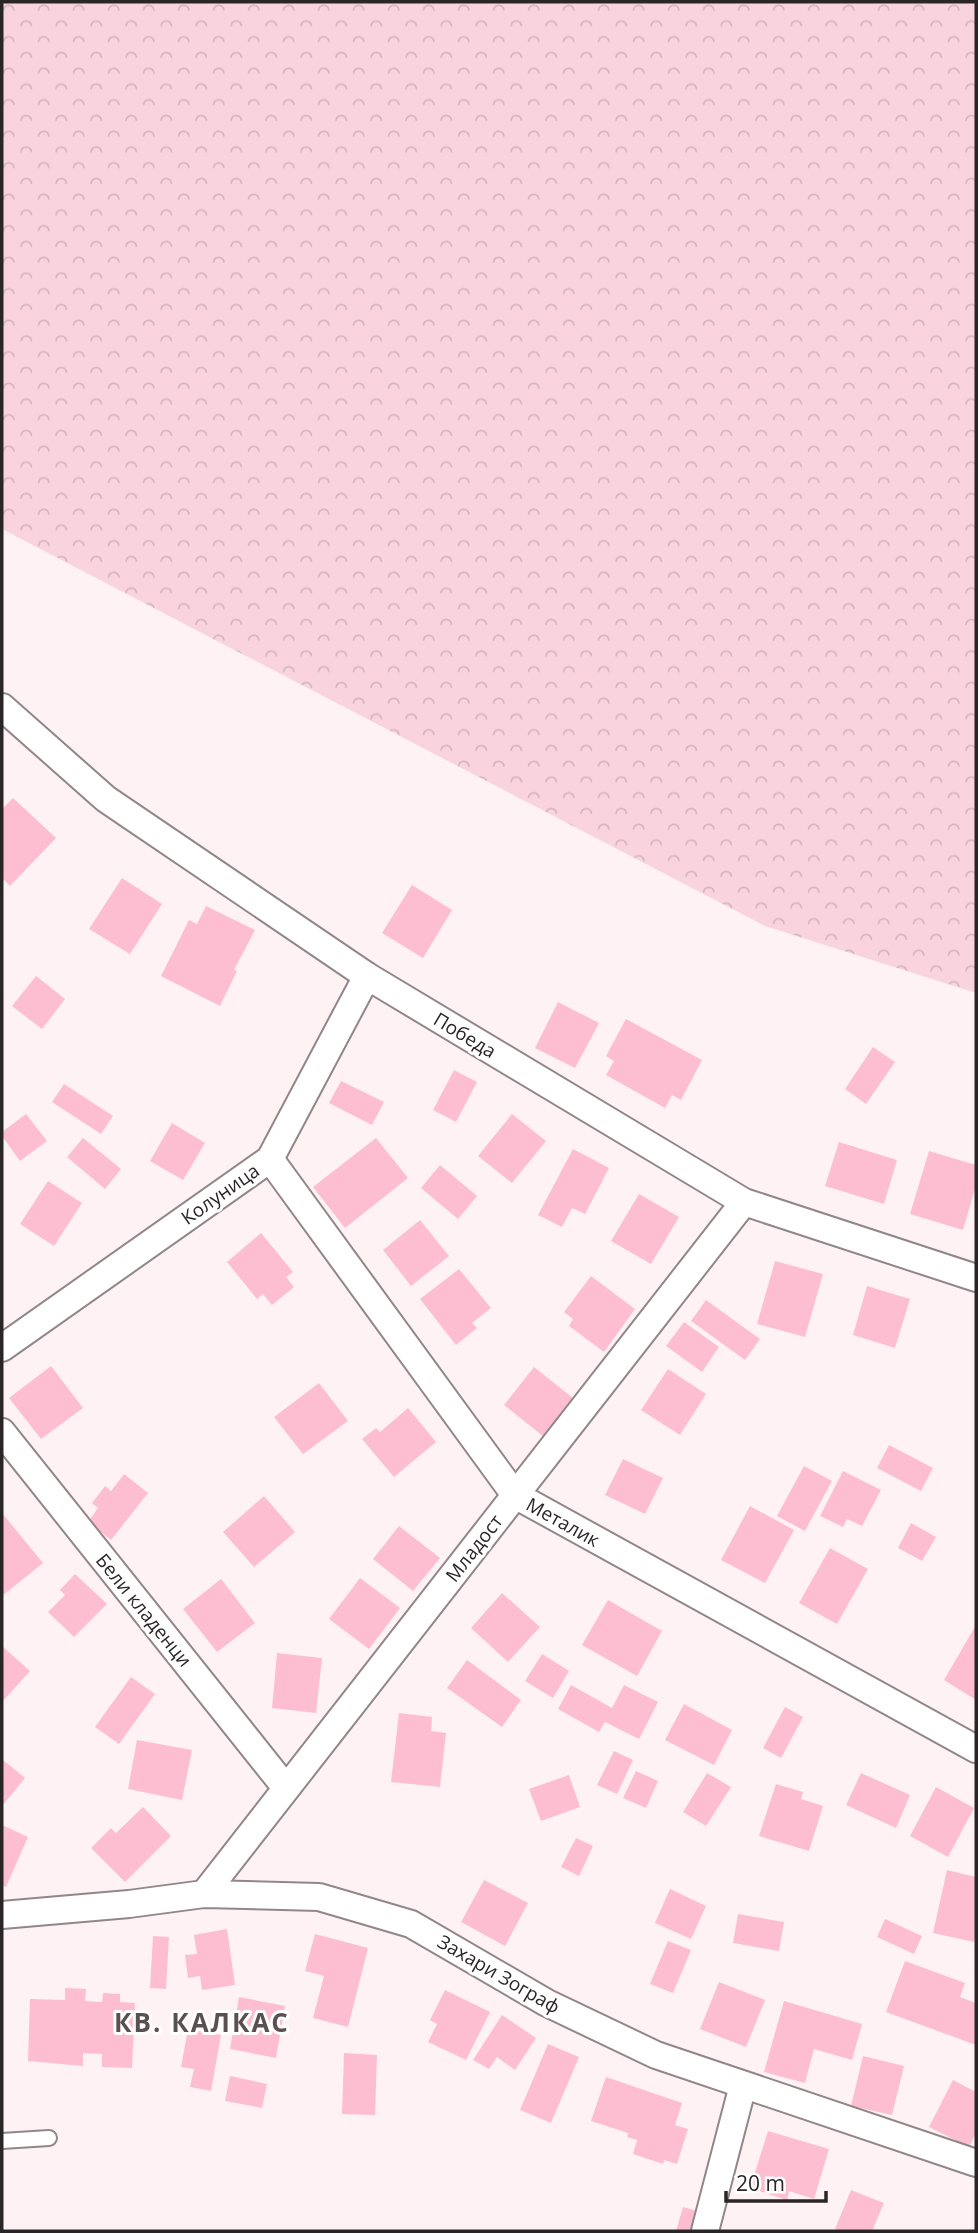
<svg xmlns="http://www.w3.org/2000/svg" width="978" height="2233" viewBox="0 0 978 2233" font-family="'Open Sans',sans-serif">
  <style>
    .forest { fill: url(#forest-crowns) }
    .building { fill: #febed1 }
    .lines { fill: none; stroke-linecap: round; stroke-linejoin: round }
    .service-casing { stroke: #918689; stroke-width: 18 }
    .minor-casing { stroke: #918689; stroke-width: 30 }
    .service { stroke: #fff; stroke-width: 14 }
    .minor { stroke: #fff; stroke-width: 26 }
    .labels { text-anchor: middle; stroke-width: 6; stroke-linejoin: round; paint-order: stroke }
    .street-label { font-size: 19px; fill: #2a2627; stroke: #fff }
    .district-label { font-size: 26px; font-weight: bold; letter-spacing: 2px; fill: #5a5052; stroke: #fff }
  </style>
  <defs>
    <pattern id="forest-crowns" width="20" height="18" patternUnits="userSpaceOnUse" patternTransform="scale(1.75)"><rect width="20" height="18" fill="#f9d4de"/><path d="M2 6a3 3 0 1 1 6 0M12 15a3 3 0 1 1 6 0" fill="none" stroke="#d6b6be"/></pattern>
  </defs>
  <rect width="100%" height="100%" fill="#fef2f5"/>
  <polygon class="forest" points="2,2 976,2 976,993 765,926 2,529"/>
  <g class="building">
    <polygon points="13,798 56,838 10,886 2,878 2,809"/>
    <polygon points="122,878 162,904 130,954 89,929"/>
    <polygon points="412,885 452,910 423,958 382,933"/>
    <polygon points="206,906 255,930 234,970 237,971 220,1006 161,976 189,920 197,924"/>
    <polygon points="36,976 65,999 42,1029 12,1006"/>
    <polygon points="558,1002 599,1023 575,1068 535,1048"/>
    <polygon points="626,1019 702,1060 681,1100 672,1095 665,1108 606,1075 614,1061 606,1056"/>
    <polygon points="873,1047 895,1062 866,1104 845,1089"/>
    <polygon points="454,1070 477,1082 456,1122 433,1110"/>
    <polygon points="341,1081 384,1102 372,1125 329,1103"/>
    <polygon points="64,1084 113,1116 101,1134 52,1102"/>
    <polygon points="26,1114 47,1141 20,1161 2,1136 2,1132"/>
    <polygon points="512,1114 546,1141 512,1183 478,1156"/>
    <polygon points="172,1123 205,1143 183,1180 150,1161"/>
    <polygon points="83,1138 121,1169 105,1189 67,1157"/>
    <polygon points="376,1138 408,1178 345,1228 313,1187"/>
    <polygon points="839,1142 897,1160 884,1204 825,1186"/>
    <polygon points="573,1149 609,1168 585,1214 572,1208 562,1227 538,1215"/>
    <polygon points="929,1151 976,1165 976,1185 963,1230 910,1214"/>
    <polygon points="440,1165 477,1196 458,1219 421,1188"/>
    <polygon points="48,1181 82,1203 54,1246 20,1224"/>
    <polygon points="639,1194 679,1217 651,1264 611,1241"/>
    <polygon points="420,1220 449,1256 411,1286 383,1250"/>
    <polygon points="261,1233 293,1272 286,1277 294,1287 272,1305 263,1294 257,1299 227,1262"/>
    <polygon points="775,1261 823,1274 805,1337 757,1324"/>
    <polygon points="459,1269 491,1308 472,1323 477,1328 456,1345 420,1299"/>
    <polygon points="591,1276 635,1309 604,1352 569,1326 573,1319 564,1312"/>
    <polygon points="867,1286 910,1299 895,1348 853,1335"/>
    <polygon points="706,1300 760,1339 745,1360 691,1321"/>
    <polygon points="684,1322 719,1347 702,1372 666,1346"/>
    <polygon points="51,1366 83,1408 41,1439 9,1398"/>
    <polygon points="534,1367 578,1402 548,1440 504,1405"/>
    <polygon points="668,1369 706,1394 680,1435 641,1410"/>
    <polygon points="319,1383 348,1421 303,1454 274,1417"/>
    <polygon points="408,1408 436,1442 394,1477 362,1439 376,1428 380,1432"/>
    <polygon points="889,1445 933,1468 921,1491 877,1468"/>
    <polygon points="623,1459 663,1478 645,1514 605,1495"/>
    <polygon points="804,1466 832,1481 805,1531 777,1516"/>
    <polygon points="843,1471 881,1490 862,1526 847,1519 843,1527 820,1516"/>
    <polygon points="124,1474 148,1493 111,1540 88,1522 98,1508 92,1503 105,1486 111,1491"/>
    <polygon points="264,1496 295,1532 254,1567 223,1532"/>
    <polygon points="750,1506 794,1530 765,1583 721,1560"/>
    <polygon points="2,1513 43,1563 2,1596"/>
    <polygon points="911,1523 936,1537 922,1561 898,1548"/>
    <polygon points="399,1526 440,1558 413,1591 373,1559"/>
    <polygon points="830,1548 868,1569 837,1624 799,1603"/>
    <polygon points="75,1574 107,1604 74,1637 48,1612 65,1595 60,1590"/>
    <polygon points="360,1578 400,1608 369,1649 329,1619"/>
    <polygon points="221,1579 255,1623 217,1652 183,1609"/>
    <polygon points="502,1593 540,1627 508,1662 471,1628"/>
    <polygon points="608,1600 662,1631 637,1676 582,1645"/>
    <polygon points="976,1625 976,1700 944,1680"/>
    <polygon points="2,1646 30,1671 2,1702"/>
    <polygon points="277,1653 322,1658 316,1713 272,1708"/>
    <polygon points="542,1654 569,1671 553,1698 525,1681"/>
    <polygon points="467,1660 521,1700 502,1727 447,1688"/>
    <polygon points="131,1677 155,1694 119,1744 95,1727"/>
    <polygon points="571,1685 612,1708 624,1685 658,1702 639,1739 605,1722 599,1732 558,1709"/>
    <polygon points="684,1704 732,1730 714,1765 665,1740"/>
    <polygon points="785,1707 803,1717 781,1758 763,1748"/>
    <polygon points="399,1713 432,1717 431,1731 446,1733 440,1787 391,1782"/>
    <polygon points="137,1740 192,1750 182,1800 128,1789"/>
    <polygon points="614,1751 633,1760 617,1794 597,1785"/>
    <polygon points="2,1759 25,1778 2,1806"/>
    <polygon points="636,1771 658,1781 646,1808 623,1798"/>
    <polygon points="707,1773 731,1787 706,1826 683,1812"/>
    <polygon points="861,1773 910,1795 896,1828 846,1805"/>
    <polygon points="569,1775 580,1807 541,1821 529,1789"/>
    <polygon points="776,1784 803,1792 801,1799 823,1806 809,1851 759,1836"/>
    <polygon points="936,1787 974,1808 948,1857 910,1836"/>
    <polygon points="143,1807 171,1836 125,1882 91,1848 111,1828 116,1833"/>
    <polygon points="2,1825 28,1837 6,1887 2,1885"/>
    <polygon points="576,1838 593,1846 579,1876 561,1867"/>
    <polygon points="947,1870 976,1877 976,1933 974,1942 933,1933"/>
    <polygon points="484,1880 528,1903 505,1946 461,1922"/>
    <polygon points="670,1889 706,1906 691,1939 655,1923"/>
    <polygon points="738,1914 784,1922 779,1951 733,1943"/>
    <polygon points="885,1919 922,1936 914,1954 877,1937"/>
    <polygon points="227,1929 235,1985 202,1990 200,1976 188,1978 185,1955 197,1954 194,1935"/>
    <polygon points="315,1934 368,1948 348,2027 313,2018 324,1976 305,1971"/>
    <polygon points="153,1936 169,1937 166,1989 150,1988"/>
    <polygon points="668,1941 691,1950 673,1993 650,1984"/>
    <polygon points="905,1961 965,1983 960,1997 976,2003 976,2045 886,2012"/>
    <polygon points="719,1982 765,2000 746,2047 700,2029"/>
    <polygon points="65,1988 86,1989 85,2001 102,2002 103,1993 120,1994 120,2002 135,2003 132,2068 102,2067 102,2054 83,2053 83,2066 28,2061 30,1999 65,2000"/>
    <polygon points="445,1990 490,2012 466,2060 428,2042 437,2024 430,2020"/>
    <polygon points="239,1997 285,2006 276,2058 230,2049"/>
    <polygon points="784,2001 862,2024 852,2060 814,2049 805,2083 764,2072"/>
    <polygon points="502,2015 536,2038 515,2070 497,2057 489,2069 473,2060"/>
    <polygon points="188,2029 221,2035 211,2091 190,2087 194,2069 181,2067"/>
    <polygon points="548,2044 579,2057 551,2123 520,2110"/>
    <polygon points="344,2053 377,2055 375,2115 342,2114"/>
    <polygon points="863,2056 904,2066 892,2115 851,2106"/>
    <polygon points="230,2076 267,2084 262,2108 225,2101"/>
    <polygon points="606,2077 682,2103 675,2125 688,2129 677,2164 664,2160 663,2164 633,2154 637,2140 627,2137 628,2133 591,2121"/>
    <polygon points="953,2080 976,2092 976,2133 969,2147 929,2127"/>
    <polygon points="768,2131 829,2149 814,2199 789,2191 787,2200 750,2188"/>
    <polygon points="851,2190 884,2203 872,2231 840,2231 835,2229"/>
    <polygon points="683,2207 708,2214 702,2231 676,2231"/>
  </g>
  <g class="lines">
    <g class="service-casing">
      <polyline id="service" points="2,2141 49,2138"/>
    </g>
    <g class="minor-casing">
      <g id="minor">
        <polyline points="2,707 106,799 367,976 744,1202 976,1278"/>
        <polyline points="270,1159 515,1495 976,1749"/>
        <polyline points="2,1348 270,1159 367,976"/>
        <polyline points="2,1432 286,1788"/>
        <polyline points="204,1894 744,1202"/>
        <polyline points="2,1915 129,1904 204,1894 319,1897 411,1924 547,2003 656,2055 976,2163"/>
        <polyline points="705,2231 743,2085"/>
      </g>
    </g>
    <use href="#service" class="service"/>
    <use href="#minor" class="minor"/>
  </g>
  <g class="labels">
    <g class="street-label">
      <text transform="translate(465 1035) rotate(31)" y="7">Победа</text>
      <text transform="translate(220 1194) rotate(-35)" y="7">Колуница</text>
      <text transform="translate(563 1522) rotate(29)" y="7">Металик</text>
      <text transform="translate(474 1548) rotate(-52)" y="7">Младост</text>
      <text transform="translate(144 1610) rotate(51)" y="7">Бели кладенци</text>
      <text transform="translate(499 1974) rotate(30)" y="7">Захари Зограф</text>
    </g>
    <g class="district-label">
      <text x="202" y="2032">КВ. КАЛКАС</text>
    </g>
  </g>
  <rect width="978" height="2233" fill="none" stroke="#2a2627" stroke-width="7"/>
  <path d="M726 2191v10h100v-10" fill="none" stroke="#2a2627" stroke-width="3.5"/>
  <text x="736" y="2191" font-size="21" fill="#2a2627" stroke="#ffffff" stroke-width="5" paint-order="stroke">20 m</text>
</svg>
